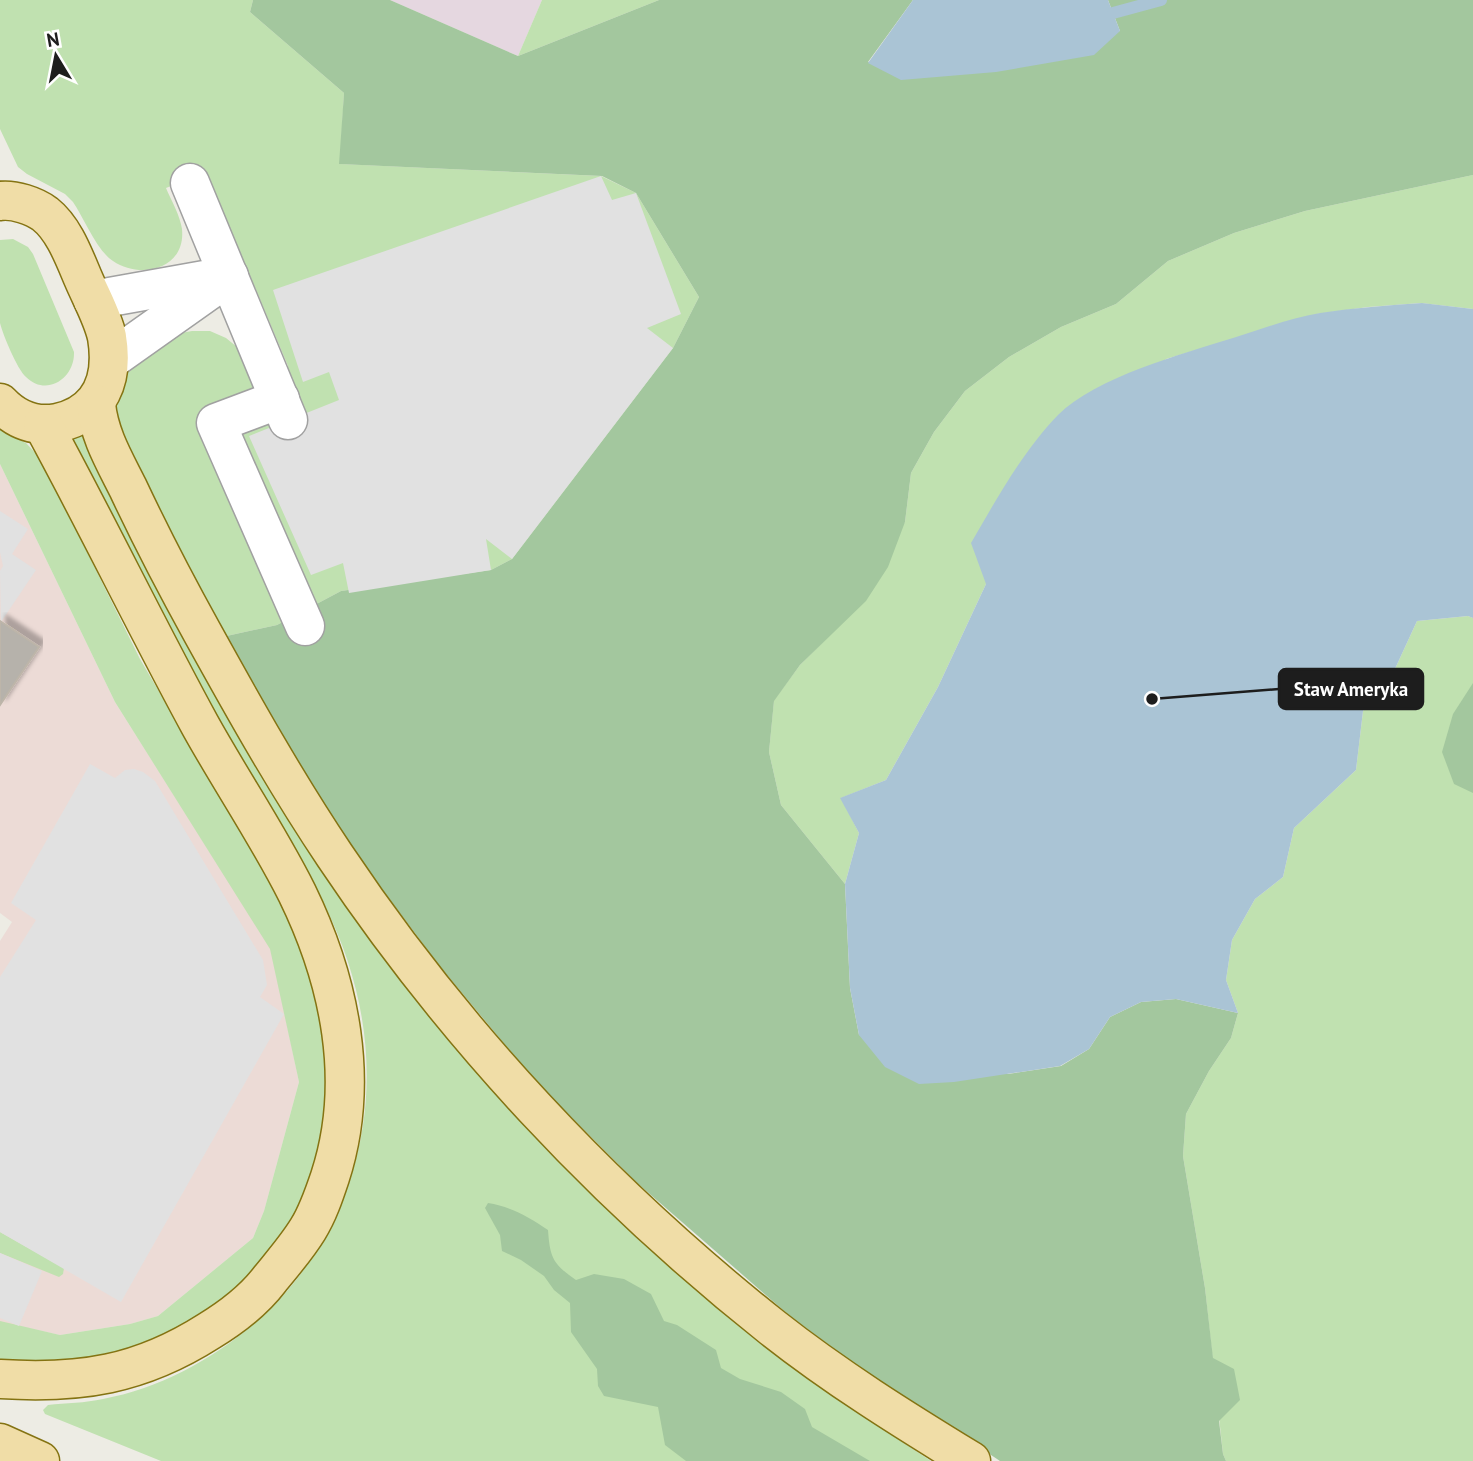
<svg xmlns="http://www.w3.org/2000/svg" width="1473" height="1461" viewBox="0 0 1473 1461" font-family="'PT Sans',sans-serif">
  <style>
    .commercial { fill: #ecdbd6 }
    .industrial { fill: #e5d7e0 }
    .grass { fill: #c0e1b0 }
    .forest { fill: #a3c79e }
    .parking { fill: #e1e1e1 }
    .water { fill: #aac4d5 }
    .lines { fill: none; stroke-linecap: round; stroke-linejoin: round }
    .stream { stroke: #aac4d5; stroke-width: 12 }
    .building { fill: #b6b2ab; stroke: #bdb5a9; stroke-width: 2; filter: url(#shadow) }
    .minor-casing { stroke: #a1a1a1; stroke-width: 41 }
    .major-casing { stroke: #847312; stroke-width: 41 }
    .minor { stroke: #fff; stroke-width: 38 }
    .major { stroke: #f0dda7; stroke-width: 38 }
    .leader { fill: none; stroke: #1d1d1d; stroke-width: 2.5 }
    .callout-dot { fill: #1d1d1d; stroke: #fff; stroke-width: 2.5 }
    .callout { fill: #1d1d1d; stroke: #1d1d1d; stroke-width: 2.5 }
    .callout-label { font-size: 19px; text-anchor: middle; font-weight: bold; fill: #fff }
  </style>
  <defs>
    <filter id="shadow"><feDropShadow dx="6" dy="-6" stdDeviation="2" flood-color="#0004"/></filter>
  </defs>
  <rect width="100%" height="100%" fill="#edece4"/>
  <polygon class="commercial" points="0,464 115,702 271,949 299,1082 264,1211 253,1238 158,1316 130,1324 60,1335 0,1322 0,941 12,922 0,913"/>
  <polygon class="industrial" points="390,0 542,0 518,56"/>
  <g class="grass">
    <path d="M0,0H253L250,12L344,93L340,164L601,176L636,193L699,297L673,348L512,559L491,570L341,591L277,625L222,637L130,448L115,416V406L125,375L137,362L181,333L192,331H210L226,338L237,347L251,379L288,366L206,172L166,188C171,200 180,215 182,229C186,269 141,280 113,261C97,251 84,218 73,202L65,194L27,174L18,167L0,129Z"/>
    <polygon points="542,0 659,0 518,56"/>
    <polygon points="1473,175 1473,309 1421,303 1368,307 1317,314 1166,359 986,584 938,687 886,780 841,798 859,833 845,884 781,805 769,752 774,700 800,665 829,636 905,522 911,473 934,432 965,391 1009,357 1061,327 1116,304 1168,261 1234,233 1305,211"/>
    <path d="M13,239L28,247L33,254L74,352C75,379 46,397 26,377C17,369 3,335 0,323C0,304 0,261 0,240Z"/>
    <polygon points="0,429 26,443 41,459 140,659 266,875 291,925 315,984 330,1074 322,1149 298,1210 279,1242 223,1304 120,1358 0,1365 0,1321 60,1335 130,1324 158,1316 253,1238 264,1211 299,1082 270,949 115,702 0,464"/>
    <path d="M82,436H85L353,911L862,1415L931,1461H161L45,1414L43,1410L48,1405C66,1403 85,1403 103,1399C175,1386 251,1338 296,1280C382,1168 387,1031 325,906C293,842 249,785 215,722C165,630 119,534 71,439Z"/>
    <polygon points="1468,616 1473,618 1473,1461 1226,1461 1223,1454 1205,1288 1183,1156 1186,1114 1209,1071 1231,1038 1238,1013 1226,980 1232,940 1255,899 1283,877 1294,828 1356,770 1363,711 1394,671 1417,621"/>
    <polygon points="0,1232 64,1268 63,1274 59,1277 0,1253"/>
  </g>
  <g class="forest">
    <polygon points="253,0 390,0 518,56 659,0 913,0 868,62 1120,31 1108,0 1473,0 1473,175 1305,211 1234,233 1168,261 1116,304 1061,327 1009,357 965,391 934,432 911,473 905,522 888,567 866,601 800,665 774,701 769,752 781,805 845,884 850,988 859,1035 1008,1074 1061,1066 1089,1049 1110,1017 1141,1002 1176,999 1238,1013 1231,1038 1209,1071 1186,1114 1183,1156 1205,1288 1213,1358 1234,1369 1240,1400 1219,1421 1223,1454 1226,1461 1000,1461 849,1360 790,1316 636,1182 545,1091 506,1046 438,964 376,881 311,787 222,637 277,625 341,591 491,570 512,559 673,348 699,297 636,193 602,176 339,164 344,93 250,12"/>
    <polygon points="1473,683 1473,793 1454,784 1442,752 1453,714"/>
    <path d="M488,1203C512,1207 529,1217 548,1230C550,1258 553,1264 576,1280L594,1274L624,1279L651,1294L664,1321L677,1325L716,1350L721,1368L740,1379L781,1392L805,1409L812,1427L870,1461H686L665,1445L658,1407L604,1396L598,1386L597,1369L571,1332L570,1303L554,1290L544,1276L521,1260L502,1251L500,1235L485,1208Z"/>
  </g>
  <g class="parking">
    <polygon points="601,176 612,200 636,193 681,314 647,328 673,348 512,559 486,539 491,570 349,593 343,563 311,575 249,436 339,400 329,372 303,382 273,290"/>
    <polygon points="0,511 28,529 12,554 36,570 1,622 0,571 3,566 0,552"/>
    <polygon points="90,764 115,778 125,770 134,769 143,772 155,781 263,960 267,985 260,997 284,1014 121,1302 0,1232 0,977 36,920 11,903"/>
    <polygon points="0,1253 42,1271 19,1326 0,1318"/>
  </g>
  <g class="water">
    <polygon points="913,0 1108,0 1120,31 1094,55 996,72 901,80 868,63"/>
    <path d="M1422,303L1473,309V618L1468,616L1417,621L1394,671L1363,711L1356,770L1294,828L1283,877L1255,899L1232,940L1226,980L1238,1013L1176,999L1141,1002L1110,1017L1089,1049L1060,1066L954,1082L919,1084L885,1067L859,1035L850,988L845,884L859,833L840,798L886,780L938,687L986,584L971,543C996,500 1023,451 1058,415C1096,377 1182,354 1233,338C1261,329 1291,318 1320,313C1354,308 1388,305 1422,303Z"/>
  </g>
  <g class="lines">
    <polyline class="stream" points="1113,13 1161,0"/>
  </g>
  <polygon class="building" points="0,621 39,647 0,705"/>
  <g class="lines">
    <g class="minor-casing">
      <g id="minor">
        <polyline points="190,183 288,420"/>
        <polyline points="93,300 216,278"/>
        <polyline points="109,361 229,276"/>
        <polyline points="280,399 216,423 305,626"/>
      </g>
    </g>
    <g class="major-casing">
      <g id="major">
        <path d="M0,201C14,199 34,206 45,214C64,229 74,257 83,278C91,297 103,318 107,337C114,379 101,414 57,423C35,427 16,420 0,403"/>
        <path d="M96,404C99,435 114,460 128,488C151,537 176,585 202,632C244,708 286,783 335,856C454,1034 604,1194 773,1328C835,1377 904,1420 971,1461"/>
        <path d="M0,1379C80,1384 140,1375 209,1331C232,1317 254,1300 270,1279C283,1263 297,1247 308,1229C318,1213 324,1195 330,1177C361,1082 340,981 297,893C268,835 231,781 200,725C146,626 97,524 43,425"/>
        <polyline points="0,1443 40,1461"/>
      </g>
    </g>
    <use href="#minor" class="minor"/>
    <use href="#major" class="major"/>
  </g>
  <path class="leader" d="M1152 699L1279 689"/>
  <circle class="callout-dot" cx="1152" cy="699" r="7"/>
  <rect class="callout" x="1279" y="669" width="144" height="40" rx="7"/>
  <g class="callout-label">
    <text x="1351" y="696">Staw Ameryka</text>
  </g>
  <g transform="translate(56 56) rotate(350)" stroke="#ffffff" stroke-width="5" paint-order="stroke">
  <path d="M0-5L12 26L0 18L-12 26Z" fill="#1d1d1d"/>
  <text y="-10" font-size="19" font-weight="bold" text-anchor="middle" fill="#1d1d1d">N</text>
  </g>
</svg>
